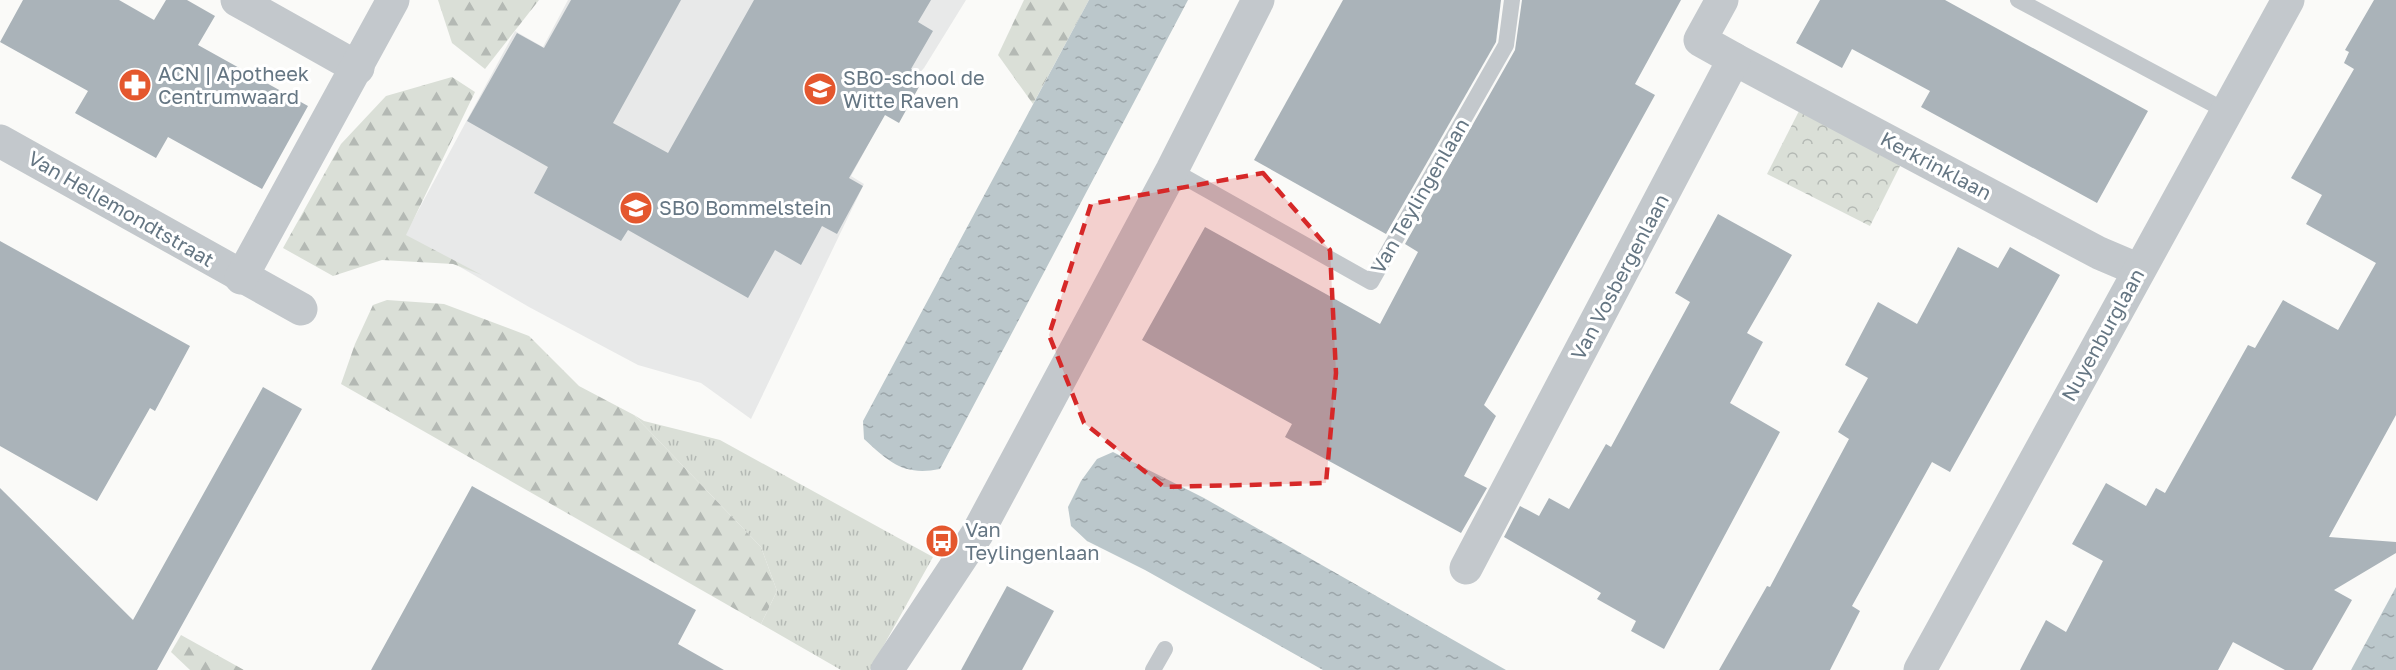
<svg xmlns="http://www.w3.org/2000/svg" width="2396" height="670" viewBox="0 0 2396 670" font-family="'Golos Text',sans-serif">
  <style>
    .built { fill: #e8e9e9 }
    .grass { fill: url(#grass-tufts) }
    .forest { fill: url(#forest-firs) }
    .park { fill: url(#park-crowns) }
    .water { fill: url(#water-ripples) }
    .building { fill: #aab3b9 }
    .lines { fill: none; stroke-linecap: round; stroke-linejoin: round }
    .lane { stroke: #c3c8cc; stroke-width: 16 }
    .street { stroke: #c3c8cc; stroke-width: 33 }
    .marked { fill: #d62828; fill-opacity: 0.2; stroke: #d62828; stroke-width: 4.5; stroke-dasharray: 12 8; stroke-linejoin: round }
    .labels { text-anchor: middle; stroke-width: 6; stroke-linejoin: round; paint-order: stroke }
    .poi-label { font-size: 20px; fill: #657683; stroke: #fff; text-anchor: start }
    .street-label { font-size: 20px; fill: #657683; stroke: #fff }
  </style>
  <defs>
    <pattern id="grass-tufts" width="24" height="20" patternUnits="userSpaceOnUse" patternTransform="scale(1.5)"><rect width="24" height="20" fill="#dadfd7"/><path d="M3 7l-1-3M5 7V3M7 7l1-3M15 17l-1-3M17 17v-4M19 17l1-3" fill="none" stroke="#b4b9b4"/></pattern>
    <pattern id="forest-firs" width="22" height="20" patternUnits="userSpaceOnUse" patternTransform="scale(1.5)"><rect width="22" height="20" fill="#dadfd7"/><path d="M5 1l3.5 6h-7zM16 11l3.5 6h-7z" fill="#b4b9b4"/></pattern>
    <pattern id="park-crowns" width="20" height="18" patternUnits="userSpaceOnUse" patternTransform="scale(1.5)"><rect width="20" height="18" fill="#dadfd7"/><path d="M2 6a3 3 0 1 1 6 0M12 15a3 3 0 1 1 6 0" fill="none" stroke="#b4b9b4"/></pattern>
    <pattern id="water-ripples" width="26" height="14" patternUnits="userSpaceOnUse" patternTransform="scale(1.5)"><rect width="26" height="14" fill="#bbc7cb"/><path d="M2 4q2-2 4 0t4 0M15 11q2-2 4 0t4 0" fill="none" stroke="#9ca6aa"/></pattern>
  </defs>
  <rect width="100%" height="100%" fill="#fafaf8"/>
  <polygon class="built" points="568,0 966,0 924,68 887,110 851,176 864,184 751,419 701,383 638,365 529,307 405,235 515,31 543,47"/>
  <polygon class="grass" points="634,415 644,421 720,440 933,557 870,670 841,670 761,624 777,591 761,547"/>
  <g class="forest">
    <polygon points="438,0 539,0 485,69 452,43"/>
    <polygon points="1024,0 1089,0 1033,104 998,55"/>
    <polygon points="452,77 475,92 406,235 482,275 453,264 382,260 333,276 283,248 341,144 386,96"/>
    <polygon points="387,300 444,304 529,336 579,386 634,415 761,547 777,591 761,624 341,384 355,344 373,305"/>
    <polygon points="181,635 244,670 190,670 171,652"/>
  </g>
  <polygon class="park" points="1800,109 1903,160 1870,226 1767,174"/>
  <g class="water">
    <path d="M1089,0H1188L940,469C904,476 890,463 864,439L863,421Z"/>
    <polygon points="1113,452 1204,498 1506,670 1323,670 1145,570 1087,541 1071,526 1068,507 1081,481 1097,459"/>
    <polygon points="2396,587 2396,670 2351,670"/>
  </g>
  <g class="building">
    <polygon points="23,0 119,0 154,20 166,0 187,0 215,16 198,45 308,106 262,189 168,137 156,158 75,113 88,91 0,42"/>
    <polygon points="571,0 681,0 613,123 668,153 754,0 931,0 918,22 933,31 911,69 925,76 899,123 885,115 849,178 863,186 837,234 822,226 801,265 775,250 748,298 628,230 621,241 534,193 548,167 467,121 517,33 544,48"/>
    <polygon points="1343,0 1501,0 1496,42 1386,234 1254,160"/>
    <polygon points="1522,0 1681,0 1635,84 1655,95 1484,405 1496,416 1464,476 1487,488 1461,533 1285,437 1292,424 1142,340 1205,227 1380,324 1418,252 1405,244 1515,50"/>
    <polygon points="1820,0 1945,0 2148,111 2097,203 1921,107 1930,91 1852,49 1842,68 1796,43"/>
    <polygon points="2374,0 2396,0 2396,415 2329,537 2396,542 2396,553 2334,590 2352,600 2312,670 2285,670 2233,642 2218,670 2020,670 2046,620 2066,632 2103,561 2072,544 2106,483 2146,506 2156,488 2165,493 2248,345 2255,348 2283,300 2338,330 2376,263 2306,224 2322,195 2291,178 2354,69 2344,63 2349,52 2345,50"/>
    <polygon points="1718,214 1792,255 1747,333 1763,342 1730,403 1780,432 1664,649 1631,631 1636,621 1597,599 1601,593 1504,537 1520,506 1539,516 1549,498 1569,509 1606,444 1611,447 1690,302 1675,293"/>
    <polygon points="0,241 190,346 155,411 150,408 97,501 0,446"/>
    <polygon points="1958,247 1998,268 2010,247 2060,275 1950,472 1932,462 1852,606 1860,611 1830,670 1719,670 1767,586 1770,587 1849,439 1838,432 1868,378 1845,365 1878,302 1917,324"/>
    <polygon points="263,387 302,409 157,670 0,670 0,488 133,620"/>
    <polygon points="472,486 696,610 678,644 724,670 371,670"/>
    <polygon points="1007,586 1054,611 1022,670 961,670"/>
  </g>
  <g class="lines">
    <g class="lane">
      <polyline points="2018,0 2226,111"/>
      <polyline points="1172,170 1371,282 1506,45 1512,0"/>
      <polyline points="1153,670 1165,649"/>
    </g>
    <g class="street">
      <polyline points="237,0 358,68"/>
      <polyline points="1734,59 2099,253 2139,270"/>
      <polyline points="0,141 301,309"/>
      <polyline points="241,278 393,0"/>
      <polyline points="1466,568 1734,59 1700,40 1722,0"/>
      <polyline points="887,670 977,534 1172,170 1258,0"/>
      <polyline points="1920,670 2288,0"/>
    </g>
  </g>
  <path class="marked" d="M1263,173L1330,250L1336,373L1326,483L1164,487L1084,423L1049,335L1091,204Z"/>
  <defs>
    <g id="pharmacy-disc" transform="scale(1.725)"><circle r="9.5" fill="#e4572e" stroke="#fff"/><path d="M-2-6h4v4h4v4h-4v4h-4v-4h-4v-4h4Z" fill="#fff"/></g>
    <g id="school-disc" transform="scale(1.725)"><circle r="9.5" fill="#e4572e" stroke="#fff"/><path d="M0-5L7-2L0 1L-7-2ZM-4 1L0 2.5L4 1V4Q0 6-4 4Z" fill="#fff"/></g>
    <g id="bus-disc" transform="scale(1.725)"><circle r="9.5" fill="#e4572e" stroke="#fff"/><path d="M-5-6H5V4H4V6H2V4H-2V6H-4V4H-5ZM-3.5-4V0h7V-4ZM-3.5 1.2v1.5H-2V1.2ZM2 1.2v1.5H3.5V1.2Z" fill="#fff"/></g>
  </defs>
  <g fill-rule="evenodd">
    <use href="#pharmacy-disc" x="135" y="85"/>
    <use href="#school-disc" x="820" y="89"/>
    <use href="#school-disc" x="636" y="208"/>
    <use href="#bus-disc" x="942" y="541"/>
  </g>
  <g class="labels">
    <g class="poi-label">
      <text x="158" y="81">ACN | Apotheek<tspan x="158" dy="23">Centrumwaard</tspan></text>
      <text x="843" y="85">SBO-school de<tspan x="843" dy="23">Witte Raven</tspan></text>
      <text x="659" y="215">SBO Bommelstein</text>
      <text x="965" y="537">Van<tspan x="965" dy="23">Teylingenlaan</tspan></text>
    </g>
    <g class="street-label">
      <text transform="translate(1936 166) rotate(28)" y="7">Kerkrinklaan</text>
      <text transform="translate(1420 196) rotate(-60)" y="7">Van Teylingenlaan</text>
      <text transform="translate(121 209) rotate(30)" y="7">Van Hellemondtstraat</text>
      <text transform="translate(1620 277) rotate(-62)" y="7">Van Vosbergenlaan</text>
      <text transform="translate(2103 335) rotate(-61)" y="7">Nuyenburglaan</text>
    </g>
  </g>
</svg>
